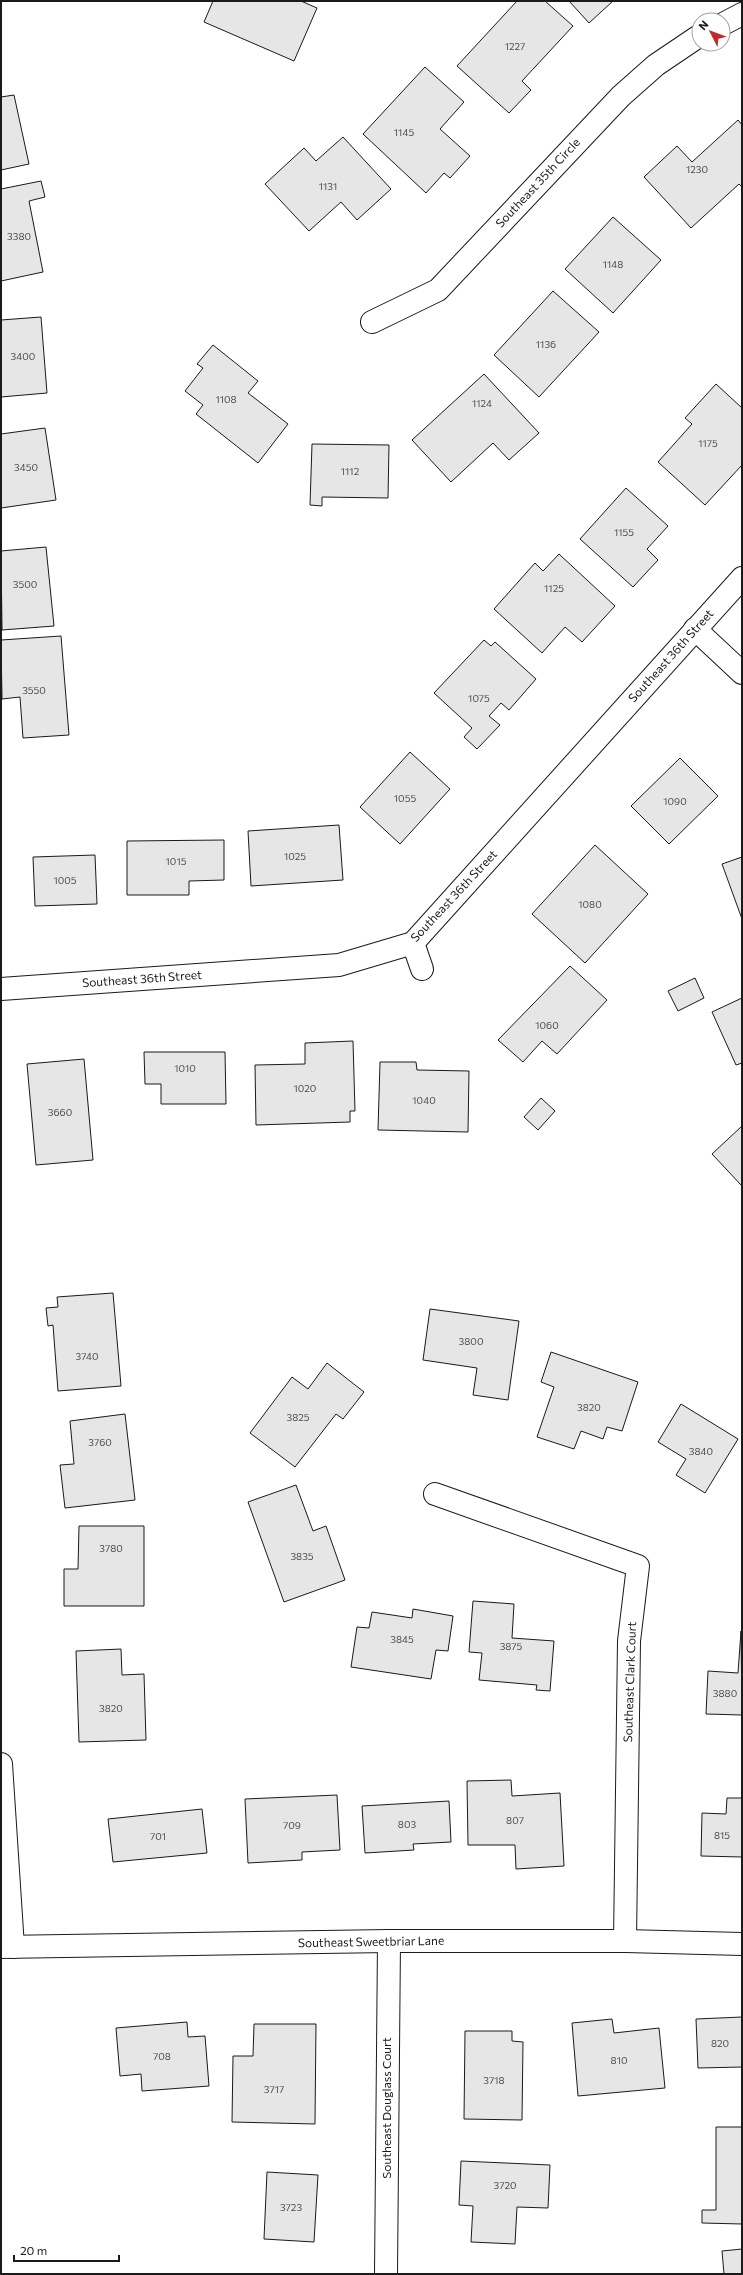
<svg xmlns="http://www.w3.org/2000/svg" width="743" height="2275" viewBox="0 0 743 2275" font-family="Commissioner,sans-serif">
  <style>
    .building { fill: #e6e6e6; stroke: #1a1a1a }
    .lines { fill: none; stroke-linecap: round; stroke-linejoin: round }
    .minor-casing { stroke: #1a1a1a; stroke-width: 24 }
    .minor { stroke: #fff; stroke-width: 22 }
    .labels { text-anchor: middle; stroke-width: 3; stroke-linejoin: round; paint-order: stroke }
    .number-label { font-size: 10px; fill: #4d4d4d }
    .street-label { font-size: 12px; fill: #1a1a1a; stroke: #fff }
  </style>
  <rect width="100%" height="100%" fill="#fff"/>
  <g class="building">
    <polygon points="213,1 301,1 317,8 294,61 204,22"/>
    <polygon points="517,1 545,1 573,26 522,81 531,90 509,113 457,66"/>
    <polygon points="569,1 613,1 589,23"/>
    <polygon points="425,67 464,102 440,129 470,156 450,178 444,173 426,193 363,134"/>
    <polygon points="14,95 29,164 1,170 1,97"/>
    <polygon points="738,120 742,125 742,187 739,184 691,228 644,177 677,146 692,162"/>
    <polygon points="343,137 391,189 357,220 341,202 309,231 265,184 304,148 316,161"/>
    <polygon points="41,181 45,197 29,201 43,272 1,281 1,189"/>
    <polygon points="613,217 661,260 613,313 565,269"/>
    <polygon points="553,291 599,332 539,397 494,355"/>
    <polygon points="41,317 47,393 1,397 1,320"/>
    <polygon points="213,345 258,381 248,393 288,424 258,463 196,414 203,405 185,391 203,368 197,364"/>
    <polygon points="484,374 539,433 509,460 493,443 451,482 412,440"/>
    <polygon points="716,384 742,408 742,465 705,505 658,462 692,424 685,418"/>
    <polygon points="45,428 56,500 1,508 1,434"/>
    <polygon points="312,444 389,445 388,498 322,497 322,506 310,505"/>
    <polygon points="626,488 668,526 647,549 658,560 633,587 580,539"/>
    <polygon points="46,547 54,626 2,630 1,551"/>
    <polygon points="559,554 615,606 582,642 565,627 542,653 494,609 535,563 543,571"/>
    <polygon points="61,636 69,735 23,738 20,697 2,699 1,640"/>
    <polygon points="484,640 491,646 495,642 536,679 509,710 501,703 489,716 500,725 477,749 464,737 472,728 434,693"/>
    <polygon points="410,752 450,789 400,844 360,807"/>
    <polygon points="680,758 718,796 669,844 631,806"/>
    <polygon points="339,825 343,880 251,886 248,831"/>
    <polygon points="224,840 224,880 189,881 189,895 127,895 127,841"/>
    <polygon points="595,845 648,894 585,963 532,914"/>
    <polygon points="95,855 97,904 35,906 33,857"/>
    <polygon points="742,857 742,919 722,864"/>
    <polygon points="570,966 607,1000 557,1054 542,1041 523,1062 498,1040"/>
    <polygon points="695,978 704,998 678,1011 668,991"/>
    <polygon points="742,998 742,1063 736,1065 712,1012"/>
    <polygon points="353,1041 355,1111 350,1111 350,1122 256,1125 255,1065 305,1064 305,1043"/>
    <polygon points="144,1052 225,1052 226,1104 161,1104 161,1084 145,1084"/>
    <polygon points="84,1059 93,1160 36,1165 27,1064"/>
    <polygon points="380,1062 416,1062 417,1070 469,1071 468,1132 378,1130"/>
    <polygon points="541,1098 555,1111 538,1130 524,1117"/>
    <polygon points="742,1126 742,1186 712,1154"/>
    <polygon points="113,1293 121,1386 58,1391 53,1325 48,1326 46,1308 58,1307 57,1297"/>
    <polygon points="430,1309 519,1321 508,1400 473,1395 477,1368 423,1360"/>
    <polygon points="551,1352 638,1382 622,1431 607,1427 603,1439 581,1431 574,1449 537,1437 554,1387 541,1382"/>
    <polygon points="327,1363 364,1392 343,1419 336,1414 295,1467 250,1433 292,1377 308,1389"/>
    <polygon points="681,1404 738,1439 705,1493 676,1475 686,1459 658,1442"/>
    <polygon points="125,1414 135,1500 65,1508 60,1465 74,1464 70,1421"/>
    <polygon points="296,1485 313,1531 326,1526 345,1580 284,1602 248,1502"/>
    <polygon points="79,1526 144,1526 144,1606 64,1606 64,1569 78,1569"/>
    <polygon points="473,1601 514,1604 512,1638 554,1641 550,1691 536,1690 537,1685 479,1680 482,1653 469,1652"/>
    <polygon points="413,1609 453,1616 448,1651 436,1650 431,1679 351,1667 357,1627 369,1628 372,1612 412,1618"/>
    <polygon points="741,1631 742,1715 706,1714 708,1671 738,1673"/>
    <polygon points="121,1649 122,1675 144,1674 146,1740 79,1742 76,1651"/>
    <polygon points="511,1780 512,1796 560,1793 564,1866 516,1869 515,1845 468,1845 467,1781"/>
    <polygon points="337,1795 340,1850 302,1852 302,1860 248,1863 245,1799"/>
    <polygon points="727,1798 742,1798 742,1857 701,1856 702,1813 726,1814"/>
    <polygon points="449,1801 451,1842 413,1844 414,1850 365,1853 362,1806"/>
    <polygon points="202,1809 207,1853 113,1862 108,1819"/>
    <polygon points="742,2017 742,2067 698,2068 696,2019"/>
    <polygon points="612,2019 614,2033 659,2028 665,2088 578,2096 572,2023"/>
    <polygon points="187,2022 188,2037 205,2036 209,2086 142,2091 141,2074 120,2076 116,2028"/>
    <polygon points="254,2024 316,2024 315,2124 232,2122 233,2056 253,2056"/>
    <polygon points="465,2031 512,2031 512,2041 523,2042 522,2120 464,2119"/>
    <polygon points="716,2127 742,2127 742,2224 702,2223 702,2210 716,2210"/>
    <polygon points="461,2161 550,2165 548,2208 517,2207 515,2244 471,2242 473,2206 459,2205"/>
    <polygon points="267,2172 318,2175 314,2242 264,2239"/>
    <polygon points="742,2249 742,2274 724,2274 722,2251"/>
  </g>
  <g class="lines">
    <g class="minor-casing">
      <g id="minor">
        <polyline points="723,24 742,14"/>
        <polyline points="372,322 438,290 621,96 656,65 699,36"/>
        <polyline points="695,629 742,673"/>
        <polyline points="413,943 422,969"/>
        <polyline points="1,989 339,965 413,943 742,578"/>
        <polyline points="435,1494 638,1566 629,1641 625,1941"/>
        <polyline points="1,1764 13,1947"/>
        <polyline points="1,1947 389,1941 625,1941 742,1944"/>
        <polyline points="386,2274 389,1941"/>
      </g>
    </g>
    <use href="#minor" class="minor"/>
  </g>
  <g class="labels">
    <g class="number-label">
      <text x="515" y="50">1227</text>
      <text x="404" y="136">1145</text>
      <text x="697" y="173">1230</text>
      <text x="328" y="190">1131</text>
      <text x="19" y="240">3380</text>
      <text x="613" y="268">1148</text>
      <text x="546" y="348">1136</text>
      <text x="23" y="360">3400</text>
      <text x="226" y="403">1108</text>
      <text x="482" y="407">1124</text>
      <text x="708" y="447">1175</text>
      <text x="26" y="471">3450</text>
      <text x="350" y="475">1112</text>
      <text x="624" y="536">1155</text>
      <text x="25" y="588">3500</text>
      <text x="554" y="592">1125</text>
      <text x="34" y="694">3550</text>
      <text x="479" y="702">1075</text>
      <text x="405" y="802">1055</text>
      <text x="675" y="805">1090</text>
      <text x="295" y="860">1025</text>
      <text x="176" y="865">1015</text>
      <text x="65" y="884">1005</text>
      <text x="590" y="908">1080</text>
      <text x="547" y="1029">1060</text>
      <text x="185" y="1072">1010</text>
      <text x="305" y="1092">1020</text>
      <text x="424" y="1104">1040</text>
      <text x="60" y="1116">3660</text>
      <text x="471" y="1345">3800</text>
      <text x="87" y="1360">3740</text>
      <text x="589" y="1411">3820</text>
      <text x="298" y="1421">3825</text>
      <text x="100" y="1446">3760</text>
      <text x="701" y="1455">3840</text>
      <text x="111" y="1552">3780</text>
      <text x="302" y="1560">3835</text>
      <text x="402" y="1643">3845</text>
      <text x="511" y="1650">3875</text>
      <text x="725" y="1697">3880</text>
      <text x="111" y="1712">3820</text>
      <text x="515" y="1824">807</text>
      <text x="407" y="1828">803</text>
      <text x="292" y="1829">709</text>
      <text x="722" y="1839">815</text>
      <text x="158" y="1840">701</text>
      <text x="720" y="2047">820</text>
      <text x="162" y="2060">708</text>
      <text x="619" y="2064">810</text>
      <text x="494" y="2084">3718</text>
      <text x="274" y="2093">3717</text>
      <text x="505" y="2189">3720</text>
      <text x="291" y="2211">3723</text>
    </g>
    <g class="street-label">
      <text transform="translate(538 183) rotate(-47)" y="4">Southeast 35th Circle</text>
      <text transform="translate(671 656) rotate(-48)" y="4">Southeast 36th Street</text>
      <text transform="translate(454 896) rotate(-47)" y="4">Southeast 36th Street</text>
      <text transform="translate(142 979) rotate(-4)" y="4">Southeast 36th Street</text>
      <text transform="translate(630 1682) rotate(-88)" y="4">Southeast Clark Court</text>
      <text transform="translate(371 1942) rotate(-1)" y="4">Southeast Sweetbriar Lane</text>
      <text transform="translate(387 2108) rotate(-90)" y="4">Southeast Douglass Court</text>
    </g>
  </g>
  <rect width="743" height="2275" fill="none" stroke="#1a1a1a" stroke-width="4"/>
  <g transform="translate(711 32) rotate(312)"><circle r="19" fill="#ffffff" stroke="#a3a3a3"/>
  <path d="M0-3L7 15L0 10L-7 15Z" fill="#c62828"/>
  <text y="-6" font-size="11" font-weight="bold" text-anchor="middle" fill="#1a1a1a">N</text>
  </g>
  <path d="M14 2255v6h105v-6" fill="none" stroke="#1a1a1a" stroke-width="2"/>
  <text x="20" y="2255" font-size="12" fill="#1a1a1a" stroke="#ffffff" stroke-width="3" paint-order="stroke">20 m</text>
</svg>
